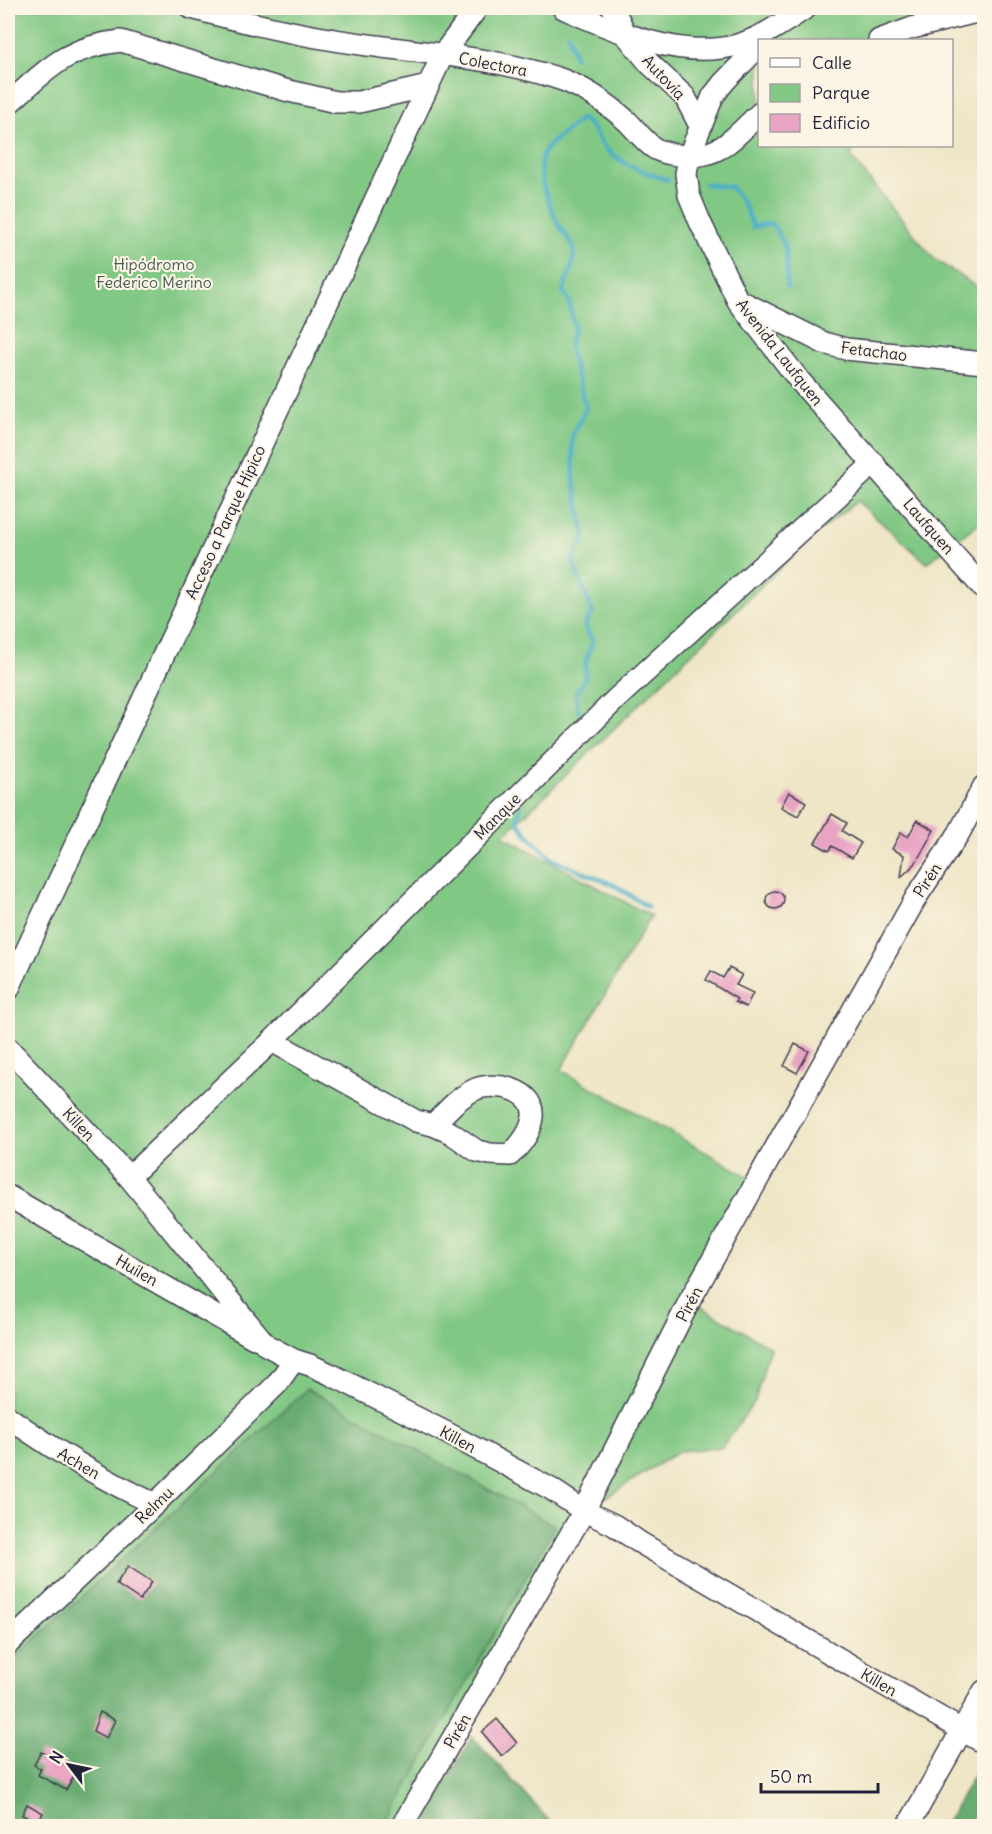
<svg xmlns="http://www.w3.org/2000/svg" width="992" height="1834" viewBox="0 0 992 1834" font-family="Delius,sans-serif">
  <style>
    .green { fill: #81c884; stroke: #527560; stroke-width: 1.5 }
    .forest { fill: #68ac72; stroke: #456756; stroke-width: 1.5 }
    .lines { fill: none; stroke-linecap: round; stroke-linejoin: round }
    .stream { stroke: #48aec8; stroke-width: 4.5 }
    .building { fill: #e9a4c4 }
    .minor-casing { stroke: #413f50; stroke-width: 24 }
    .minor { stroke: #fff; stroke-width: 21 }
    .labels { text-anchor: middle; stroke-width: 4.5; stroke-linejoin: round; paint-order: stroke }
    .street-label { font-size: 16px; fill: #22223b; stroke: #fcf5e5 }
    .park-label { font-size: 16px; fill: #435c55; stroke: #fcf5e5 }
  </style>
  <rect width="100%" height="100%" fill="#fcf5e5"/>
  <filter id="ink" filterUnits="userSpaceOnUse"><feTurbulence type="fractalNoise" baseFrequency=".0167" numOctaves="2"/><feDisplacementMap in="SourceGraphic" scale="12" xChannelSelector="R" yChannelSelector="G"/><feConvolveMatrix kernelMatrix="1 2 1 2 8 2 1 2 1" color-interpolation-filters="sRGB"/></filter>
  <filter id="wash" filterUnits="userSpaceOnUse"><feTurbulence type="fractalNoise" baseFrequency=".008" numOctaves="4" result="noise"/><feDisplacementMap in="SourceGraphic" scale="24" xChannelSelector="R" yChannelSelector="G"/><feGaussianBlur stdDeviation="1.35" result="paint"/><feColorMatrix in="noise" values="0 0 0 0 0 0 0 0 0 0 0 0 0 0 0 0 0 1.4 0 .05"/><feComposite in="paint" operator="in"/></filter>
  <g filter="url(#wash)">
    <rect width="100%" height="100%" fill="#efe6c8"/>
    <polygon class="green" points="8,8 933,8 915,40 760,40 760,146 855,146 851,157 934,259 984,292 984,519 927,563 857,501 814,535 503,836 651,916 561,1070 758,1182 690,1300 770,1347 755,1401 722,1447 679,1451 584,1511 402,1826 8,1826"/>
    <g class="forest">
      <polygon points="307,1389 555,1526 385,1826 8,1826 8,1664"/>
      <polygon points="472,1736 554,1826 422,1826"/>
      <polygon points="980,1764 984,1767 984,1826 945,1826"/>
    </g>
    <g class="lines">
      <g class="stream">
        <polyline points="568,34 575,57"/>
        <path d="M705,184L731,187L744,204L753,227L771,223C791,250 785,256 787,287"/>
        <path d="M583,721L584,718L578,711L576,693L585,678L586,660L593,640L585,628L586,622L593,613L572,561L585,538L574,481L572,436L586,408L569,347L574,327L569,301L563,291C567,278 577,260 573,246C570,240 564,233 560,227C551,210 531,166 546,149C555,138 570,130 580,119C595,123 597,142 608,151C626,166 646,173 668,180"/>
        <path d="M521,805C520,809 518,815 518,820C518,827 547,855 554,860L614,885L648,907"/>
      </g>
    </g>
    <g id="blocks">
      <g class="building">
        <polygon points="789,792 806,802 798,816 781,807"/>
        <polygon points="832,814 847,823 842,831 861,843 852,858 832,846 829,851 815,843"/>
        <polygon points="917,820 934,830 915,864 901,877 904,855 892,849 901,832 908,837"/>
        <circle cx="775" cy="900" r="9"/>
        <polygon points="729,968 742,975 736,985 753,993 746,1007 735,1002 737,999 706,980 711,971 723,978"/>
        <polygon points="795,1044 809,1051 797,1073 784,1066"/>
        <polygon points="128,1566 152,1582 140,1600 116,1584"/>
        <polygon points="100,1712 115,1720 106,1738 93,1731"/>
        <polygon points="497,1719 517,1743 502,1756 482,1732"/>
        <polygon points="41,1752 77,1770 66,1790 38,1775 41,1769 34,1765"/>
        <polygon points="27,1804 43,1813 38,1823 22,1815"/>
      </g>
    </g>
  </g>
  <g filter="url(#ink)">
    <use href="#blocks" fill-opacity="0" stroke="#413f50" stroke-width="1.5"/>
    <g class="lines">
      <g class="minor-casing">
        <g id="minor">
          <path d="M191,8C249,24 308,37 368,45C433,54 497,58 560,79C586,88 608,104 628,122C636,130 644,141 654,148C662,153 679,156 689,156C723,156 737,134 760,113"/>
          <path d="M563,8C613,30 680,61 737,45C762,38 784,22 806,8"/>
          <polyline points="613,8 626,35 649,63 685,97 700,126"/>
          <polyline points="879,40 912,28 984,10"/>
          <polyline points="760,45 724,82 713,96 689,156 686,174 689,195 700,222 738,301 799,380 984,589"/>
          <path d="M8,104C48,69 66,47 121,41L285,90L336,102H359L428,86"/>
          <polyline points="744,303 824,343 846,349 984,363"/>
          <polyline points="8,990 443,54 477,8"/>
          <path d="M272,1041L416,1121L433,1125L451,1133L477,1151L490,1154L510,1155C536,1131 548,1096 503,1087C495,1086 483,1086 476,1089C458,1097 446,1112 433,1125"/>
          <polyline points="8,1048 129,1177 266,1345 294,1360 310,1365 330,1374 447,1433 551,1489 584,1511 614,1525 639,1542 984,1743"/>
          <polyline points="129,1177 272,1041 616,699 874,463"/>
          <polyline points="8,1196 254,1338"/>
          <path d="M8,1417C54,1450 103,1480 155,1504"/>
          <polyline points="8,1644 155,1504 277,1384 294,1360"/>
          <polyline points="402,1826 584,1511 690,1300 917,896 959,833 984,786"/>
          <polyline points="908,1826 984,1691"/>
        </g>
      </g>
      <use href="#minor" class="minor"/>
    </g>
  </g>
  <g class="labels">
    <g class="street-label">
      <text transform="translate(493 64) rotate(11)" y="6">Colectora</text>
      <text transform="translate(664 77) rotate(47)" y="6">Autovía</text>
      <text transform="translate(874 351) rotate(7)" y="6">Fetachao</text>
      <text transform="translate(780 352) rotate(52)" y="6">Avenida Laufquen</text>
      <text transform="translate(225 522) rotate(-65)" y="6">Acceso a Parque Hípico</text>
      <text transform="translate(929 526) rotate(49)" y="6">Laufquen</text>
      <text transform="translate(497 816) rotate(-45)" y="6">Manque</text>
      <text transform="translate(927 880) rotate(-57)" y="6">Pirén</text>
      <text transform="translate(79 1124) rotate(47)" y="6">Killen</text>
      <text transform="translate(137 1270) rotate(30)" y="6">Huilen</text>
      <text transform="translate(689 1304) rotate(-62)" y="6">Pirén</text>
      <text transform="translate(458 1439) rotate(28)" y="6">Killen</text>
      <text transform="translate(79 1463) rotate(30)" y="6">Achen</text>
      <text transform="translate(154 1505) rotate(-44)" y="6">Relmu</text>
      <text transform="translate(879 1682) rotate(30)" y="6">Killen</text>
      <text transform="translate(457 1731) rotate(-60)" y="6">Pirén</text>
    </g>
    <g class="park-label">
      <text x="154" y="270">Hipódromo<tspan x="154" dy="18">Federico Merino</tspan></text>
    </g>
  </g>
  <rect width="992" height="1834" fill="none" stroke="#fcf5e5" stroke-width="30"/>
  <rect x="758" y="39" width="195" height="108" fill="#fcf5e5" stroke="#a5a1a1" stroke-width="1.5"/>
  <rect x="770" y="58" width="30" height="9" fill="#ffffff" stroke="#a5a1a1" stroke-width="1.5"/>
  <text x="812" y="69" font-size="18" fill="#22223b">Calle</text>
  <rect x="770" y="84" width="30" height="18" fill="#81c884" stroke="#a5a1a1" stroke-width="1.5"/>
  <text x="812" y="99" font-size="18" fill="#22223b">Parque</text>
  <rect x="770" y="114" width="30" height="18" fill="#e9a4c4" stroke="#a5a1a1" stroke-width="1.5"/>
  <text x="812" y="129" font-size="18" fill="#22223b">Edificio</text>
  <g transform="translate(69 1765) rotate(302)" stroke="#fcf5e5" stroke-width="4.5" paint-order="stroke">
  <path d="M0-4.5L10 22L0 15L-10 22Z" fill="#22223b"/>
  <text y="-9" font-size="16" font-weight="bold" text-anchor="middle" fill="#22223b">N</text>
  </g>
  <path d="M761 1783v9h117v-9" fill="none" stroke="#22223b" stroke-width="3"/>
  <text x="770" y="1783" font-size="18" fill="#22223b" stroke="#fcf5e5" stroke-width="4.5" paint-order="stroke">50 m</text>
</svg>
